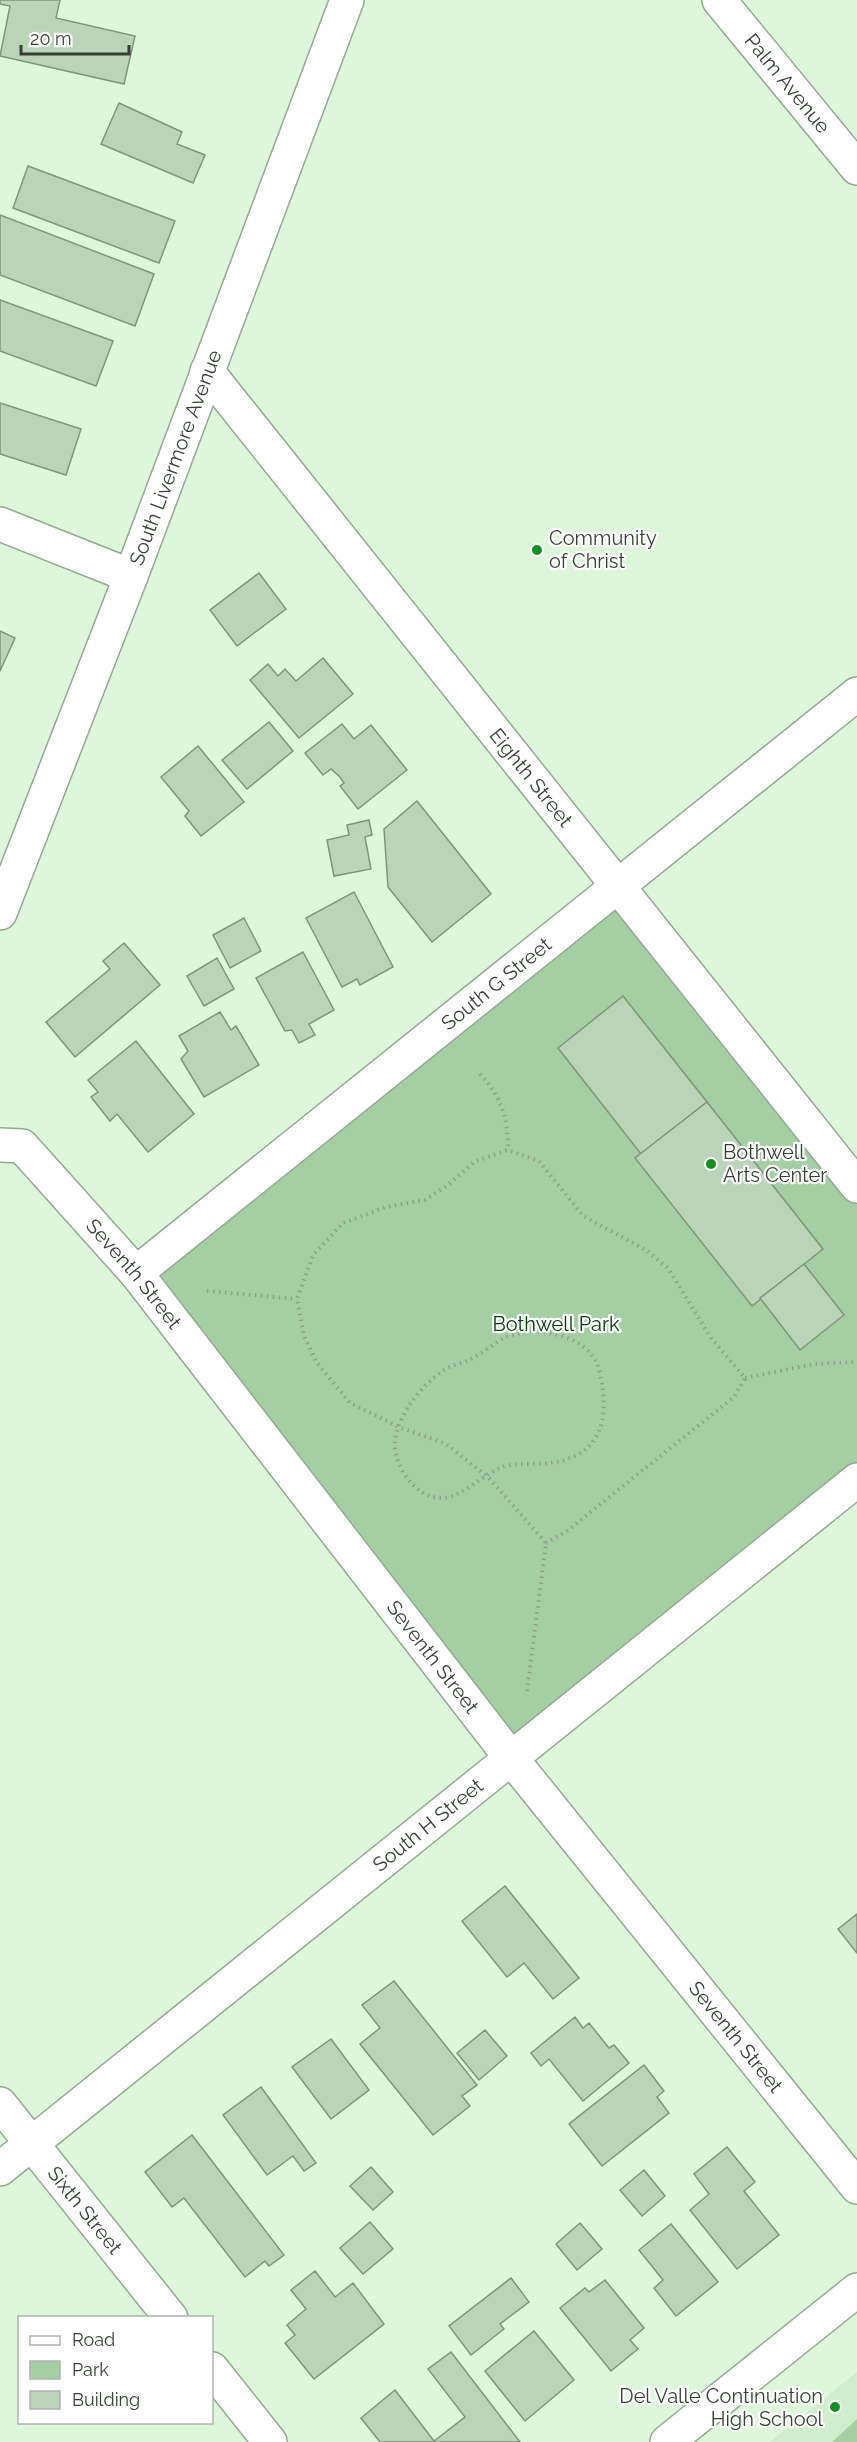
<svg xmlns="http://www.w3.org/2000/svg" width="857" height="2442" viewBox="0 0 857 2442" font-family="Raleway,sans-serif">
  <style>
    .built { fill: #ceeecd }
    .green { fill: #a4cfa2 }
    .building { fill: #bad4b9; stroke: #7e967c; stroke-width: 1.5 }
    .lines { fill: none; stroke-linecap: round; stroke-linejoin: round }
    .minor-casing { stroke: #92aa90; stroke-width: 36 }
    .secondary-casing { stroke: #92aa90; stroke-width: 36 }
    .path { stroke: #8ea18d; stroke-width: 4; stroke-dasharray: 1.5 4.5; stroke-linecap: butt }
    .minor { stroke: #fff; stroke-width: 33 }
    .secondary { stroke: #fff; stroke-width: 33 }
    .poi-dot { fill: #139120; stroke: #fff; stroke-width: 2 }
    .labels { text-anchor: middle; stroke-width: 4.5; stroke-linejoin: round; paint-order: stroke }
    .street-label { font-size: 20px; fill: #364035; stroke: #fff }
    .poi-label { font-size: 20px; fill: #364035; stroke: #fff; text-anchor: start }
    .park-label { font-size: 20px; fill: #004103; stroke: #fff }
  </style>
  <rect width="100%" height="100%" fill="#ddf7db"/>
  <polygon class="built" points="857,2372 857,2442 770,2442"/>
  <g class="green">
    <polygon points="617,886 857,1186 857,1480 511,1758 136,1273"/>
    <polygon points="857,2419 857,2442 832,2442"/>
  </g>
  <g class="building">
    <polygon points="0,0 60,0 56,18 135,36 124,84 0,56 10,6 0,4"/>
    <polygon points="119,103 182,132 177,144 205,155 193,183 101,144"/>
    <polygon points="28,166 175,221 159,263 13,208"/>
    <polygon points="0,215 154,274 135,326 0,275"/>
    <polygon points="0,300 113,341 96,386 0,351"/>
    <polygon points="0,403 81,429 66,475 0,454"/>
    <polygon points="259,573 286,609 237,646 210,610"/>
    <polygon points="0,631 15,638 0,671"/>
    <polygon points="323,658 353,694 299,738 250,680 268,664 278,676 285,669 296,681"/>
    <polygon points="269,722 293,751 247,789 222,760"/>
    <polygon points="342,724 354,739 371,725 407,770 358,809 340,786 344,783 340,777 331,769 323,775 305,753"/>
    <polygon points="198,746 244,802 201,836 185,816 189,811 161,777"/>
    <polygon points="417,801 491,894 432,942 388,887 384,829"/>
    <polygon points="369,820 372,835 365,837 371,869 334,876 327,840 349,835 347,825"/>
    <polygon points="354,892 393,967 360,985 357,979 342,987 306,918"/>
    <polygon points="244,918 261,951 230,968 213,935"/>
    <polygon points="124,943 160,985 75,1057 46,1022 110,969 103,961"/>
    <polygon points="303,952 334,1010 309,1024 315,1035 299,1043 292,1030 285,1031 256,978"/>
    <polygon points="217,958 234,989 204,1006 187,976"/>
    <polygon points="623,996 707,1102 641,1154 558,1048"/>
    <polygon points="220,1012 231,1030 236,1026 259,1065 204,1097 181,1059 188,1051 179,1036"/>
    <polygon points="136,1041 194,1114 148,1152 117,1114 110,1121 91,1097 98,1092 88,1080"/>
    <polygon points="707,1102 823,1249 752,1306 635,1158"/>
    <polygon points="804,1264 844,1315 800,1350 760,1298"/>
    <polygon points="505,1886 579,1978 553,1999 524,1963 507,1977 462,1921"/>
    <polygon points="857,1914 857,1953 838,1929"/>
    <polygon points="394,1981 477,2085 462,2096 470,2106 433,2135 360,2044 380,2028 362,2005"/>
    <polygon points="575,2017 583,2028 589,2023 609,2048 614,2045 629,2063 583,2101 549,2059 541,2066 531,2053"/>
    <polygon points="485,2030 507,2056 479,2080 457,2053"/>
    <polygon points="331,2039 369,2090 331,2119 292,2067"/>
    <polygon points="644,2065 664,2091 657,2097 669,2113 602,2166 569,2124"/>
    <polygon points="261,2087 316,2163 304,2171 293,2156 267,2175 223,2115"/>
    <polygon points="192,2135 284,2255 269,2266 265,2261 245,2277 184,2198 172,2207 145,2172"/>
    <polygon points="727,2147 755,2182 744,2191 779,2235 737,2269 690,2210 709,2194 694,2174"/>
    <polygon points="371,2167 393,2192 373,2210 350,2186"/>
    <polygon points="644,2170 665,2196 642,2216 620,2190"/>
    <polygon points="370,2222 393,2249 363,2274 340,2248"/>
    <polygon points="580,2223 602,2249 577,2270 556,2244"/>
    <polygon points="671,2224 718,2282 676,2316 654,2288 663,2280 639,2250"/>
    <polygon points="315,2271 335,2297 353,2283 384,2324 314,2379 285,2343 295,2335 287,2325 306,2309 291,2290"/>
    <polygon points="511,2278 529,2302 500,2324 504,2329 471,2355 449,2326"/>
    <polygon points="605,2280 644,2328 630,2340 638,2349 611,2371 560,2308 585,2288 589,2292"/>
    <polygon points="534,2331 574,2380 525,2421 485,2371"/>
    <polygon points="451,2352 520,2442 380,2442 361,2418 395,2390 434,2441 465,2417 428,2369"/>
  </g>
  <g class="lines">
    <g class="minor-casing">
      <g id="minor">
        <path id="s1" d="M719,0L857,168"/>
        <path id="s2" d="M207,371L857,1186"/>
        <polyline points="0,524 131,576"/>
        <path id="s3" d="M0,1145L22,1146L136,1273L511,1758L857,2187"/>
        <path id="s4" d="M136,1273L857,694"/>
        <path id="s5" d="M0,2104L171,2318"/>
        <path id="s6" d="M0,2169L857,1480"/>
        <polyline points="212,2369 270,2442"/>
        <polyline points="667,2442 857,2290"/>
      </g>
    </g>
    <g class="secondary-casing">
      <g id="secondary">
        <path id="s7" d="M0,913L131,576L347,0"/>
      </g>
    </g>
    <g class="path">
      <path d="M480,1074C502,1097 508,1119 508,1150"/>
      <polyline points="207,1291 297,1299"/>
      <path d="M532,1331C560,1333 593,1341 600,1373C610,1419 602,1457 549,1463C534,1465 512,1462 499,1468C482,1477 470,1489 452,1496C422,1507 393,1469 395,1442C396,1430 403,1414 410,1404C419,1391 432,1377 446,1369C453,1364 463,1364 471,1359C483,1353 494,1343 506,1337C514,1334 524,1333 532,1331Z"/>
      <polyline points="745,1378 814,1364 857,1362"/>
      <polyline points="527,1691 546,1543 488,1477 446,1444 399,1427 350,1403 317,1363 304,1336 297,1299 313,1255 343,1223 386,1207 425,1200 448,1185 474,1162 508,1150 539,1161 583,1216 646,1250 668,1268 711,1338 745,1378 734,1397 567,1531 546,1543"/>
    </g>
    <use href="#minor" class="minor"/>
    <use href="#secondary" class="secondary"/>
  </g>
  <g class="poi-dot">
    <circle cx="537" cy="550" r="6"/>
    <circle cx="711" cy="1164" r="6"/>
    <circle cx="835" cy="2407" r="6"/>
  </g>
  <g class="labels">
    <g class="street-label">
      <text dy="7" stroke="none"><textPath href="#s1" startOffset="108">Palm Avenue</textPath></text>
      <text dy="7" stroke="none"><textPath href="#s7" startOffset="488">South Livermore Avenue</textPath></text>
      <text dy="7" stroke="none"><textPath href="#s2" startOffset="520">Eighth Street</textPath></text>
      <text dy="7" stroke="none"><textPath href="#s4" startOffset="462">South G Street</textPath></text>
      <text dy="7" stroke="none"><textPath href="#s3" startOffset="192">Seventh Street</textPath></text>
      <text dy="7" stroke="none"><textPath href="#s3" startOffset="678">Seventh Street</textPath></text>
      <text dy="7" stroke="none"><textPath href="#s6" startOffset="549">South H Street</textPath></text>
      <text dy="7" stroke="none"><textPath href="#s3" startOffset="1164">Seventh Street</textPath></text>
      <text dy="7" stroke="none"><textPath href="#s5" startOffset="136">Sixth Street</textPath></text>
    </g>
    <g class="poi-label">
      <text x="549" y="545">Community<tspan x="549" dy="23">of Christ</tspan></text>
      <text x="723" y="1159">Bothwell<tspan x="723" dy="23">Arts Center</tspan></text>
      <text x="823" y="2403" text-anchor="end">Del Valle Continuation<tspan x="823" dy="23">High School</tspan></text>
    </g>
    <g class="park-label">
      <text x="556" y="1331">Bothwell Park</text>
    </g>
  </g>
  <rect x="18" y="2316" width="195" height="108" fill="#ffffff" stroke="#afb3ae" stroke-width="1.5"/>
  <rect x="30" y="2336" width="30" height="9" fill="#ffffff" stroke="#afb3ae" stroke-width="1.5"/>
  <text x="72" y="2346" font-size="18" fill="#364035">Road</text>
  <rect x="30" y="2361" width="30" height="18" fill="#a4cfa2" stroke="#afb3ae" stroke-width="1.5"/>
  <text x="72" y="2376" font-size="18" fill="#364035">Park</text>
  <rect x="30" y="2391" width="30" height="18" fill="#bad4b9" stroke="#afb3ae" stroke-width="1.5"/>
  <text x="72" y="2406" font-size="18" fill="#364035">Building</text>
  <path d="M21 45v9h108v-9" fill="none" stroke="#364035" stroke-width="3"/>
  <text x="30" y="45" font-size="18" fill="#364035" stroke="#ffffff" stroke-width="4.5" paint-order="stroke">20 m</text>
</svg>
